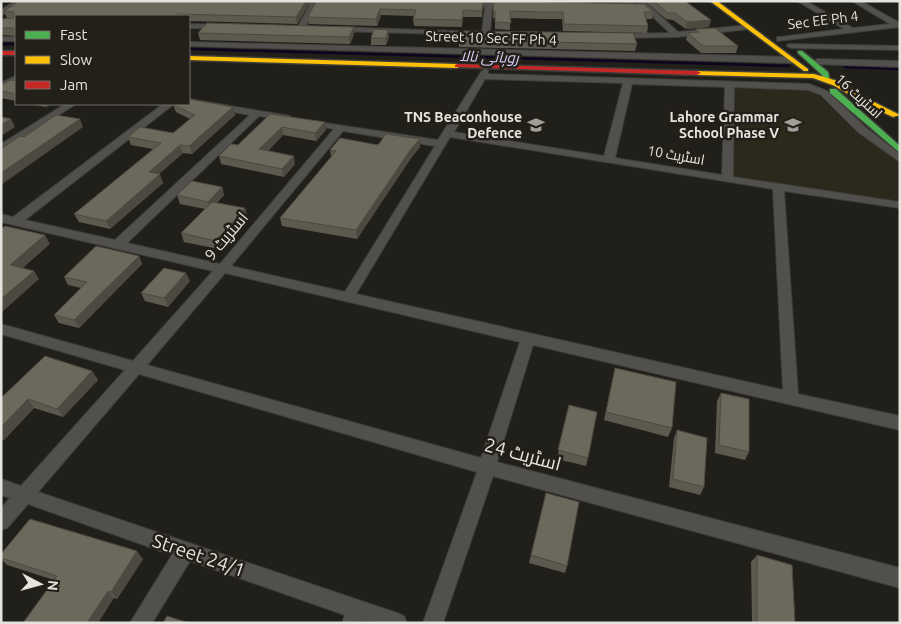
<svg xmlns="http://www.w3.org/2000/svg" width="901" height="624" viewBox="0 0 901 624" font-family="Ubuntu,Cairo,sans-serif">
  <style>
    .built { fill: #2b281c }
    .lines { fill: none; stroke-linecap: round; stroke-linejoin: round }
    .stream { stroke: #0d0420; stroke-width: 2.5 }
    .street-casing { stroke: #3d3d39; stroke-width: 2 }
    .fast-casing { stroke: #3d3d39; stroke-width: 3 }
    .slow-casing { stroke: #3d3d39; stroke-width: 3 }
    .jam-casing { stroke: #3d3d39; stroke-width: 3 }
    .street { fill: #51504d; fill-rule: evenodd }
    .fast { fill: #4caf50; fill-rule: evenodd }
    .slow { fill: #ffc107; fill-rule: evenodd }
    .jam { fill: #c62828; fill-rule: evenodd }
    .wall { fill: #5d594f }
    .shaded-wall { fill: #4c4940 }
    .building { fill: #6c685c; stroke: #4c4940 }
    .labels { text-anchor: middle; stroke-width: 5; stroke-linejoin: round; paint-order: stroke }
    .far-street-label { font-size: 14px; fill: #e5e3de; stroke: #222018 }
    .far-poi-label { font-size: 14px; font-weight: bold; fill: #e5e3de; stroke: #222018; text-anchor: end }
    .far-water-label { font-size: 15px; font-style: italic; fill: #d4ccf7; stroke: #222018 }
    .street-label { font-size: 16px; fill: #e5e3de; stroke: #222018 }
    .near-street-label { font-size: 19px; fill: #e5e3de; stroke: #222018 }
  </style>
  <rect width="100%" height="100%" fill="#201f1a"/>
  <polygon class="built" points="733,84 809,88 900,161 900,203 730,176"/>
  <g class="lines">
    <g class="stream">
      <polyline points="1,44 16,44"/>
      <polyline points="189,49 789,66"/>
      <polyline points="845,67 900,69"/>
    </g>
    <g class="street-casing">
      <g id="street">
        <polygon points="15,1 23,1 1,16 1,10"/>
        <polygon points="312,1 319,1 304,30 298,30 297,28"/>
        <polygon points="493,1 511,3 515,5 511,7 492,7 490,33 486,35 482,34 479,35 335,31 331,29 335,27 482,32 485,7 465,6 461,4 465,2"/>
        <polygon points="636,1 644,1 678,32 749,25 753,27 749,29 677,37 612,38 612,34 615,34 670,33"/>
        <polygon points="797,1 806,1 853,28 890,24 852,1 861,1 900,23 900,27 777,41 777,37 780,37 844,29"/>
        <polygon points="189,24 221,25 225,27 221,29 189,28"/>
        <rect x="1" y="37" width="15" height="4"/>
        <polygon points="189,42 793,57 797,60 793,63 189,46"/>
        <polygon points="788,44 900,46 900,50 791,48 787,46"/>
        <polygon points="817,59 900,61 900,67 814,64 813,62"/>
        <path d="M485,69L488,70V74L809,84L827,91L866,128L900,154V162L858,132L821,95L808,90L734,87L733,177L900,202V208L784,191L798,394L900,416V430L533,345L497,462L900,568V588L493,476L443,623H423L477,472L139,374L38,492L397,613L404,616L407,623L363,621L342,623L345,615L190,561L152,623H130L172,555L28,504L7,528L1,530V508L10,498L1,495V479L21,486L125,370L1,334V324L133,361L213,271L1,222V214L13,217L163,104H174L25,220L115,240L250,115L186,104H189V99L290,116V120L287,121L259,116L127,243L220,264L334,129L305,124V120L438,140L481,72ZM485,79L623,83L604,156L454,132ZM632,84L725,87L722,175L615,158ZM343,131L435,146L345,292L231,266ZM450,137L773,189L783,390L356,294ZM225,273L520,342L481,458L147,365Z"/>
        <polygon points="16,76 16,82 1,90 1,83"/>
        <polygon points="65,104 76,104 1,152 1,144"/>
      </g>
    </g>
    <g class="fast-casing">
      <g id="fast">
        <polygon points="798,51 802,51 828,72 830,81 824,81 822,75 798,53"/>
        <polygon points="830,89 836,89 900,146 900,153 830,93"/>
      </g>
    </g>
    <g class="slow-casing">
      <g id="slow">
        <polygon points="710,1 717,1 808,69 808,71 804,71"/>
        <polygon points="189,56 457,64 461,66 457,68 189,60"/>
        <polygon points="694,71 814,74 841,82 868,99 900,115 893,117 862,103 835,86 813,78 697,75 693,73"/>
      </g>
    </g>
    <g class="jam-casing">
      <g id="jam">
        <rect x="1" y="51" width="15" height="4"/>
        <polygon points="457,64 697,71 701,73 697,75 455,67 455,65"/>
      </g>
    </g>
    <use href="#street" class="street"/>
    <use href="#fast" class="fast"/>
    <use href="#slow" class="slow"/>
    <use href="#jam" class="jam"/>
  </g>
  <g class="wall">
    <polygon points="311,1 297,24 189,21 189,16 16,16 16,36 1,35 1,19 14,18 7,18 4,11"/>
    <polygon points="316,1 483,1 482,17 463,17 462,27 414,26 413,19 414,16 381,15 377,26 309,24 308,17"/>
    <polygon points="494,1 653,12 652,19 646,19 648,26 647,33 563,31 562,19 542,19 510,18 510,30 495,29 495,18 493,18"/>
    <polygon points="570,1 636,1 636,3"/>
    <polygon points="645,1 692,1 686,2 709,27 686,29 673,20 666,19"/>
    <polygon points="354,27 354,34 350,44 200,40 198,33"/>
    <polygon points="696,29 738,46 736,53 701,53 686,40 688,33 696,32"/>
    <polygon points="389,37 386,45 371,45 371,38"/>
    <polygon points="459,40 637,44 635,51 459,47"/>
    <polygon points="16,81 16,101 1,98 1,91"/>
    <polygon points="30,104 51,104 46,107"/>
    <polygon points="173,105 233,107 235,115 192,154 183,153 159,174 163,183 110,229 79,222 74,214 153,149 131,145 128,137 173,133 190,119 176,112"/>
    <polygon points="270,114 326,130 316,141 283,135 268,151 295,164 284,177 221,164 219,156 238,145"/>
    <polygon points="420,139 420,147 411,158 357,239 282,226 280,218 331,157 330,150"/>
    <polygon points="222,187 224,195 217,203 245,208 247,217 218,249 184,242 181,233 205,209 180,204 177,195"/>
    <polygon points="139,256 142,264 79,328 59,323 54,315 81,288 68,285 64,277"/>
    <polygon points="190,281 168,307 145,301 141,293"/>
    <polygon points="615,368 672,428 668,437 604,420"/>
    <polygon points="92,371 98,380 63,417 34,408 4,440 1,439 1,398"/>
    <polygon points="721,393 749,452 745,460 715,453 717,401"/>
    <polygon points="569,405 588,458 586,466 557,459"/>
    <polygon points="677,430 704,487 700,495 669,487 674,438"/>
    <polygon points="1,554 143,559 117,599 54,580 7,565 1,559"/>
    <polygon points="531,555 567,566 565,573 529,563"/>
    <polygon points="757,555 795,623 752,623 751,562"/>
  </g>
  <g class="shaded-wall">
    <polygon points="306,1 311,1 297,24 296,17"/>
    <polygon points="380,9 381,15 377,26 376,19"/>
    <polygon points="711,20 709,27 686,29 687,22"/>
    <polygon points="354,27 354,34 350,44 349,37"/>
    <polygon points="388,30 389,37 386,45 386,38"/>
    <polygon points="45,104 51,104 46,107"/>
    <polygon points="233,107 235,115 192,154 189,146"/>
    <polygon points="11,119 15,127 1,136 1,125"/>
    <polygon points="80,119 83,127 1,185 1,173"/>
    <polygon points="325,122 326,130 316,141 315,133"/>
    <polygon points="282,127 283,135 261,157 259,149"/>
    <polygon points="420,139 420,147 411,158 357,239 356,230 411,149"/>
    <polygon points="180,145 183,153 152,180 149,172"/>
    <polygon points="294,156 295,164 284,177 282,169"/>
    <polygon points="160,174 163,183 110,229 106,221"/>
    <polygon points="222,187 224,195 210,210 208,202"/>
    <polygon points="245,208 247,217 218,249 216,241"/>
    <polygon points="45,235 50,244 16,274 10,265"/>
    <polygon points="139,256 142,264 79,328 74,320"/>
    <polygon points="34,271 39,279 2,312 1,299"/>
    <polygon points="186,273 190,281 168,307 164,298"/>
    <polygon points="92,371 98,380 63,417 57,409"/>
    <polygon points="28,399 34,408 4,440 1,437 1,427"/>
    <polygon points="137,551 143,559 117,599 111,592"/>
    <polygon points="108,591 114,598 98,623 87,623"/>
  </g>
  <g class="building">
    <polygon points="19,1 306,1 296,17 177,14 175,16 16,16 16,31 15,31 13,28 1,28 1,19 14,18 14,12 4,11"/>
    <polygon points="316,1 483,1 482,11 463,10 462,20 413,19 416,10 380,9 376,19 308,17"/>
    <polygon points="494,1 644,4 653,12 644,12 648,26 564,24 563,12 542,12 510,11 511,23 495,22 495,11 493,11"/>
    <polygon points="654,1 685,1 711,20 687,22 675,13 668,13"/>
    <polygon points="207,23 354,27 349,37 198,33"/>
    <polygon points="715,28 738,46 703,46 688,33 699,32 696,29"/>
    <polygon points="374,29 388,30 386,38 371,38"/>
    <polygon points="461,31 633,33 637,44 459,40"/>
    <polygon points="10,80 16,81 16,94 1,91 1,85"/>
    <polygon points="189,99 233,107 189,146 180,145 149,172 160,174 106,221 74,214 161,143 128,137 140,127 173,133 195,115 173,105 174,104 189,104"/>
    <polygon points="270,114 325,122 315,133 282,127 259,149 294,156 282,169 219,156 231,144 238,145"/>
    <polygon points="56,115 80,119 1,173 1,149 20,136 24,137"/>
    <polygon points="1,117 11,119 1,125"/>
    <polygon points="386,134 420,139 411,149 356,230 280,218 336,151 330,150 340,138 378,145"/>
    <polygon points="192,181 222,187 208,202 177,195"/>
    <polygon points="212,202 245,208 216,241 181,233"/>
    <polygon points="5,226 45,235 10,265 34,271 1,299 1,229"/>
    <polygon points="96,246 139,256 74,320 54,315 87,282 64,277"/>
    <polygon points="164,268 186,273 164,298 141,293"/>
    <polygon points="45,356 92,371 57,409 28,399 1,427 1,398"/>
    <polygon points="615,368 676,382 672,428 606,412"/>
    <polygon points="721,393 749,399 749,452 719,445"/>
    <polygon points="569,405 597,412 588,458 558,450"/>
    <polygon points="677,430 707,438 704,487 673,479"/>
    <polygon points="546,493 579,502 567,566 531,555"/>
    <polygon points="30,519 137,551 111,592 108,591 87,623 23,623 57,576 1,558 1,554"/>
    <polygon points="757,555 792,565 795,623 761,623 757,622"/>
    <polygon points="167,616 189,623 163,623"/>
  </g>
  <defs>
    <g id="school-bare" transform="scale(1.35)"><path d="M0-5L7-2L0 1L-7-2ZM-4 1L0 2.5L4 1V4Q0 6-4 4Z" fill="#a09e99" stroke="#222018" stroke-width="2.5" paint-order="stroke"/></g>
  </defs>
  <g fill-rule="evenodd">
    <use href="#school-bare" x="536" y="125"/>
    <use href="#school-bare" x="793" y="125"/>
  </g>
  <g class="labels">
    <g class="far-street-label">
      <text transform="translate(823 20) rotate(-7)" y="5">Sec EE Ph 4</text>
      <text transform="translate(491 38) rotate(2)" y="5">Street 10 Sec FF Ph 4</text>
      <text transform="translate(859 96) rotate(43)" y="5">اسٹریٹ 16</text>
      <text transform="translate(676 155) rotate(10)" y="5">اسٹریٹ 10</text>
    </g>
    <g class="far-poi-label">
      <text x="522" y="122">TNS Beaconhouse<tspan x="522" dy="16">Defence</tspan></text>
      <text x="779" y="122">Lahore Grammar<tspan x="779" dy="16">School Phase V</tspan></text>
    </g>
    <g class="far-water-label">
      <text transform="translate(489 57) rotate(2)" y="5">روہائی نالا</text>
    </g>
    <g class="street-label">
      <text transform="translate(226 236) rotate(-50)" y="6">اسٹریٹ 9</text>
    </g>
    <g class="near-street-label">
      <text transform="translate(523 454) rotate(15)" y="7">اسٹریٹ 24</text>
      <text transform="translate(199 555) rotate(19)" y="7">Street 24/1</text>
    </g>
  </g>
  <rect width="901" height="624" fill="none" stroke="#e5e3de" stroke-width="5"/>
  <rect x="15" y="15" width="175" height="90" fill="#222018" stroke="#706e67"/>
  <rect x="25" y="31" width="25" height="8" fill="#4caf50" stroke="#706e67"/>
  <text x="60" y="40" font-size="15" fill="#e5e3de">Fast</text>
  <rect x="25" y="56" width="25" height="8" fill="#ffc107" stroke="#706e67"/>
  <text x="60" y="65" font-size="15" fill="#e5e3de">Slow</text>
  <rect x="25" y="81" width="25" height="8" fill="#c62828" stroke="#706e67"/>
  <text x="60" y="90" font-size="15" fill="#e5e3de">Jam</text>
  <g transform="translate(40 584) rotate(96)" stroke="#222018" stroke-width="4" paint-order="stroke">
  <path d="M0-4L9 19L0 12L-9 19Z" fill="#e5e3de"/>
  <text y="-8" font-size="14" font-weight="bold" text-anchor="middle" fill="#e5e3de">N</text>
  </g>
</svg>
